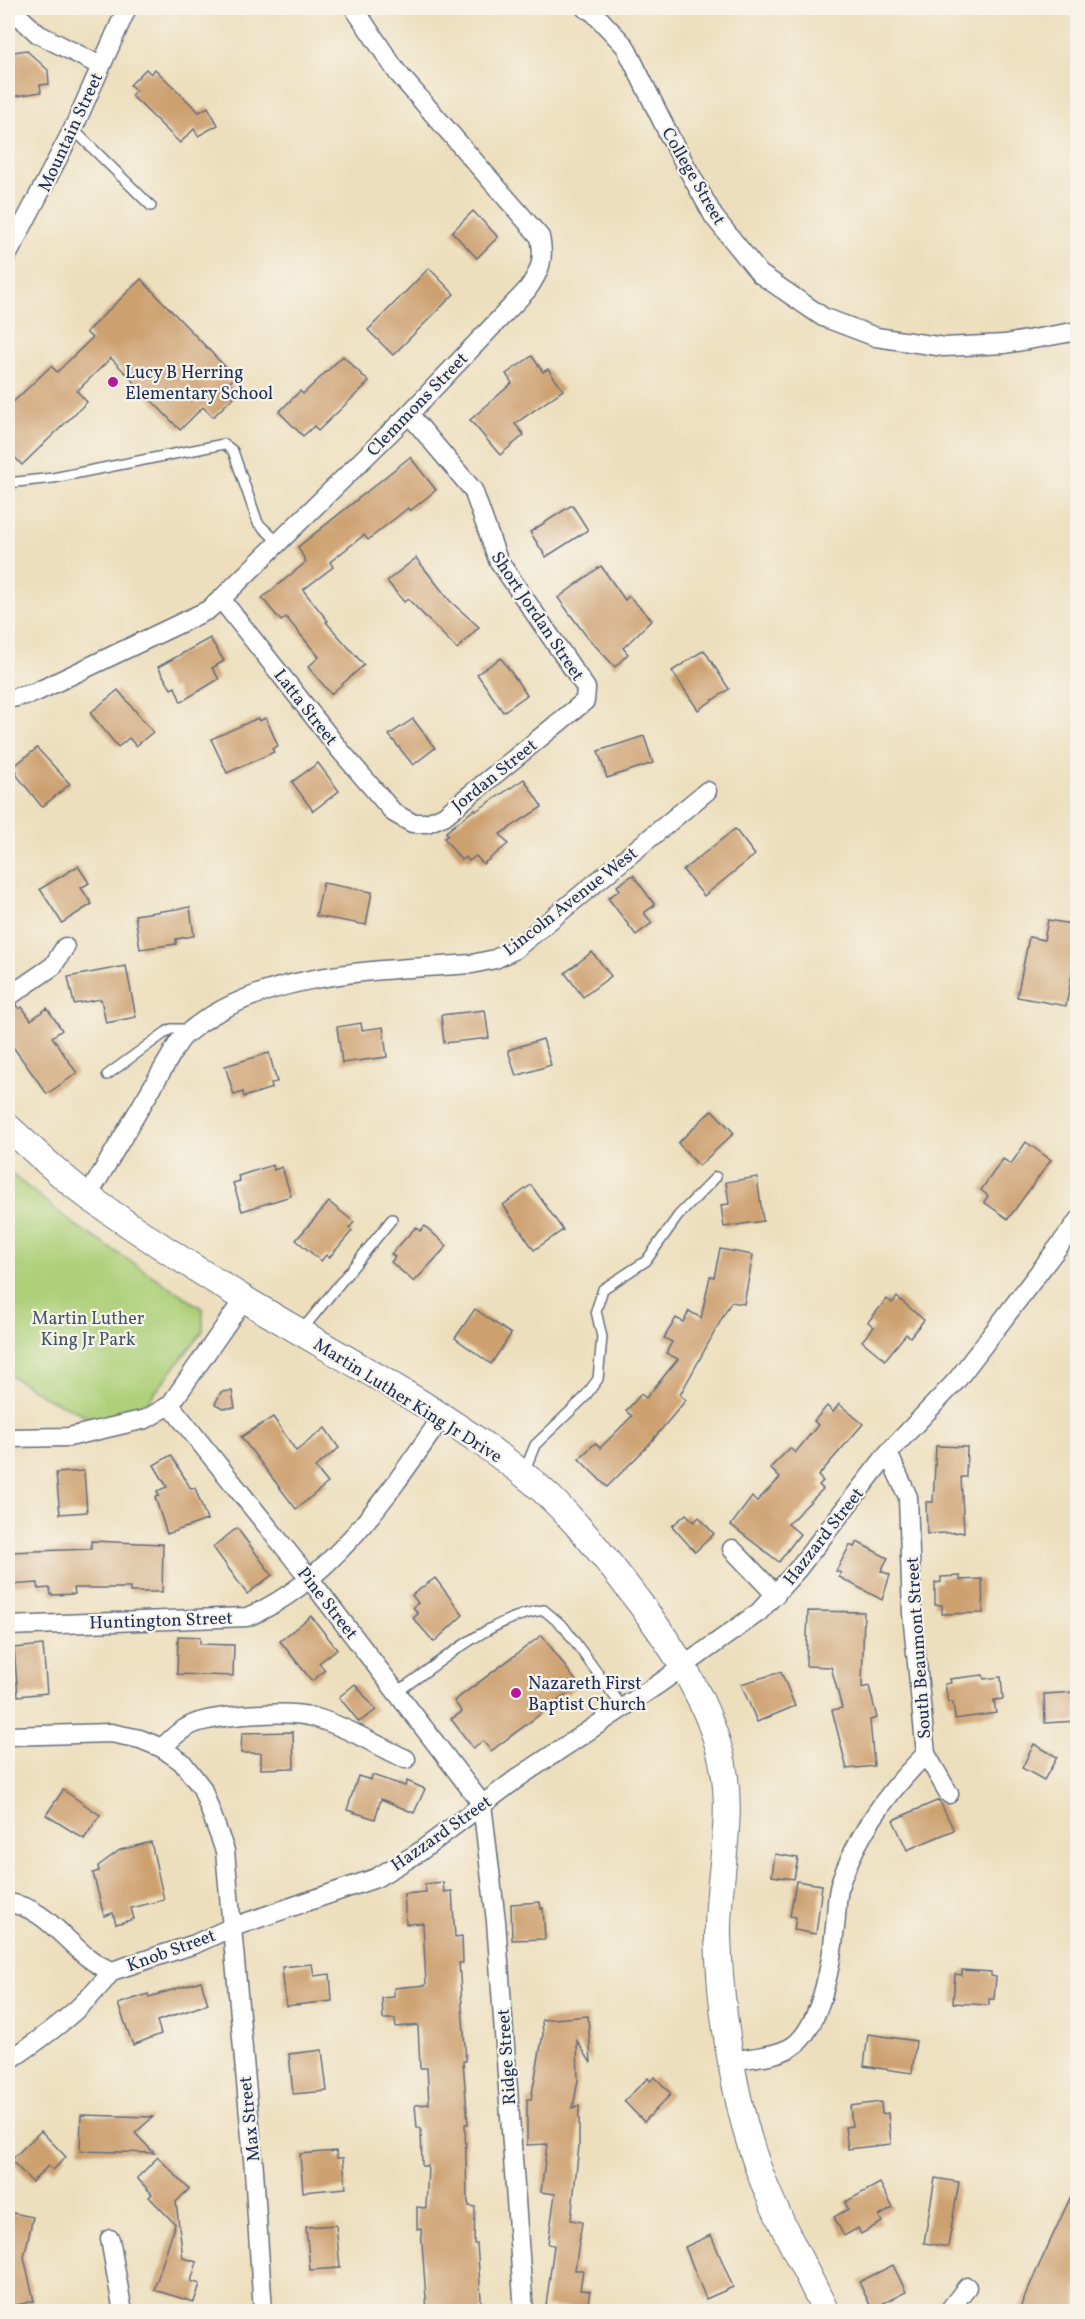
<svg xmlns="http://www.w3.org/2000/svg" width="1085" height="2319" viewBox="0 0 1085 2319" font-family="Vollkorn,serif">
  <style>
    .green { fill: #add079; stroke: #64806c; stroke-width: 1.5 }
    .building { fill: #cda070 }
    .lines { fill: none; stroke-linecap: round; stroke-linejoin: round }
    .lane-casing { stroke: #646d7f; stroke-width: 12 }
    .street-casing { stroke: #646d7f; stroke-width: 21 }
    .secondary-casing { stroke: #646d7f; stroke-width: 28 }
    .lane { stroke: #fff; stroke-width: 9 }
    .street { stroke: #fff; stroke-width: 18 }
    .secondary { stroke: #fff; stroke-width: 26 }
    .poi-dot { fill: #b5179e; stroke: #f7f3e8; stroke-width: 2 }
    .labels { text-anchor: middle; stroke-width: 4.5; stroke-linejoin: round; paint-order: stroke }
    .street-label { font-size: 18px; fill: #1b2f5e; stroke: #f7f3e8 }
    .poi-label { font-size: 18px; fill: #1b2f5e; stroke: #f7f3e8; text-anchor: start }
    .park-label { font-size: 18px; fill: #405765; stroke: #f7f3e8 }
  </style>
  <rect width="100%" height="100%" fill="#f7f3e8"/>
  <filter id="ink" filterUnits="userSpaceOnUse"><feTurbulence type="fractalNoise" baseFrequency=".0167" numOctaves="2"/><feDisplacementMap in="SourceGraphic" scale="12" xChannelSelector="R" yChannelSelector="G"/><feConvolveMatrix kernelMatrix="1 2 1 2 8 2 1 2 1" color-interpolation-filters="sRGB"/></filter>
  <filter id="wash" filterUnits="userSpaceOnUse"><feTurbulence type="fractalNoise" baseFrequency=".008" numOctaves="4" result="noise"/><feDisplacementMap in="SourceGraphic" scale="24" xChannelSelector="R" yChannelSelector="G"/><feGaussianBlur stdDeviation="1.35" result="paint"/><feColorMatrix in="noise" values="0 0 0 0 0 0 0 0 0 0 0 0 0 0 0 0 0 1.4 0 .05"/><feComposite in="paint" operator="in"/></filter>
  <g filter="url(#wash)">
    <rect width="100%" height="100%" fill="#eddfbd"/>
    <polygon class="green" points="8,1171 75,1225 203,1309 203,1331 146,1404 96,1420 49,1399 8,1374"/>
    <g id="blocks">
      <g class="building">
        <polygon points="26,50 48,70 49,84 40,85 41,92 11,97 8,53"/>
        <polygon points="146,69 151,74 155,69 199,112 208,107 218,125 198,136 194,129 180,143 131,95 136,91 130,85"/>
        <polygon points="473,211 498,237 477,258 452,232"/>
        <polygon points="429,268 454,294 393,355 368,330"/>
        <polygon points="141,279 235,377 229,383 238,393 213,417 203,407 180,430 111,358 77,391 87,402 22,465 8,450 8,407 51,366 57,372 92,338 86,332"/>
        <polygon points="343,356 369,382 318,431 314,426 303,436 279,412 300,391 303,394"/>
        <polygon points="532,356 543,372 548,369 563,390 515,424 524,435 500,455 470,420 512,383 506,374"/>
        <polygon points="410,457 436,490 410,511 408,508 368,540 364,535 330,562 333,567 303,590 328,621 326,622 364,665 331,694 308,667 319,657 286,617 281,621 262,598 306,562 298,547"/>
        <polygon points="572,505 588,530 546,557 530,532"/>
        <polygon points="416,558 450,601 479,627 457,649 408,599 404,602 387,581"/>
        <polygon points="601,566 625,600 629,596 652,620 623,648 628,654 615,667 587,637 558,598"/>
        <polygon points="210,638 224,661 212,668 219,679 181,702 175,687 171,689 158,667"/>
        <polygon points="704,650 729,689 698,710 672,671"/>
        <polygon points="501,658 527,695 503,712 477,674"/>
        <polygon points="118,690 153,732 136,746 129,738 118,747 90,713"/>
        <polygon points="258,718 259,721 266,718 278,746 272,749 274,752 227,773 211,739"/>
        <polygon points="413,719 435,748 413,765 389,735"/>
        <polygon points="644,736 653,763 607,778 598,751"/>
        <polygon points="37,748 70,784 42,807 15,773 17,772 13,767"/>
        <polygon points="318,763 339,791 313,811 292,782"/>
        <polygon points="524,779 542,807 500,834 508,844 483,864 476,856 469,861 466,857 461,860 444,838 448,835 446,832 475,809 476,811"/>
        <polygon points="735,829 755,855 704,896 683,870"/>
        <polygon points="78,866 89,883 81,888 92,904 62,923 40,889"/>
        <polygon points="633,875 655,905 644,913 652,923 636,935 608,898 620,890 617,886"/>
        <polygon points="323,883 372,892 366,925 316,916"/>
        <polygon points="190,907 194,936 176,939 176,944 140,949 135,915"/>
        <polygon points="1048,920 1077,925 1077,948 1066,1006 1017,997 1029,937 1044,940"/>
        <polygon points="592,952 611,976 583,997 565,973"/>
        <polygon points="126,966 136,1017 106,1023 101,999 74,1004 68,977"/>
        <polygon points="16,1005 19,1009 22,1007 31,1020 47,1008 62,1030 52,1037 77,1073 47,1094 8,1040 8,1008"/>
        <polygon points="485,1010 489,1038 444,1043 441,1015"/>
        <polygon points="361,1023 362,1030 383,1027 387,1057 342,1063 337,1027"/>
        <polygon points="543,1039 551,1065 516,1076 508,1050"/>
        <polygon points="269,1053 277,1082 271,1083 272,1088 244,1097 243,1092 234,1095 225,1066"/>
        <polygon points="712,1110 734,1133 699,1166 678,1143"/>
        <polygon points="1026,1142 1051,1160 1008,1219 984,1202 988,1196 981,1190 1003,1159 1011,1164"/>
        <polygon points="273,1165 274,1170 282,1167 291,1196 242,1211 233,1183 240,1181 238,1176"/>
        <polygon points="757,1177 763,1221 724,1227 721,1205 729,1204 726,1182"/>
        <polygon points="531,1185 563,1230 534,1250 503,1205"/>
        <polygon points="329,1202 354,1222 349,1228 352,1231 329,1258 326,1255 321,1261 296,1240"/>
        <polygon points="425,1226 447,1246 414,1282 391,1262 395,1257 391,1254 416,1227 420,1231"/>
        <polygon points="720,1249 753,1255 744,1304 731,1302 680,1395 686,1400 645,1449 607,1487 579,1459 595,1443 600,1448 632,1416 626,1411 641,1394 646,1398 678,1359 666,1353 672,1342 664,1338 676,1318 683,1322 689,1311 701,1318 710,1276 714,1277"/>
        <polygon points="897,1297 924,1320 910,1337 906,1334 885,1360 862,1341 874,1327 868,1322 887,1299 892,1303"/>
        <polygon points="475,1309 511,1334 491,1364 455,1338"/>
        <polygon points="232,1391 235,1408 223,1408 215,1404 221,1392"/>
        <polygon points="839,1404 863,1424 818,1476 823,1481 819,1485 823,1489 788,1524 800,1534 779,1562 731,1525 752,1497 757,1501 780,1478 770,1468 790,1448 795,1453 818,1425 814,1421 827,1406 833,1412"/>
        <polygon points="273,1417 296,1451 325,1428 339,1448 315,1467 328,1483 296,1509 241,1437"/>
        <polygon points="936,1446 967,1447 966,1477 961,1477 964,1532 927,1534 926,1502 933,1502"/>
        <polygon points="171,1455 191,1489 195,1488 207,1520 167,1534 155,1497 159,1496 157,1491 167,1487 154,1465"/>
        <polygon points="84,1471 87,1512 60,1514 56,1473"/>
        <polygon points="686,1514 694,1522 699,1517 714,1534 695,1552 672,1526"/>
        <polygon points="237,1528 272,1575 247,1594 213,1547"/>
        <polygon points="91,1541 163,1544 162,1592 130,1592 130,1588 74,1588 75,1594 51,1595 50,1588 38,1589 38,1583 8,1585 8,1552 91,1549"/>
        <polygon points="857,1542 888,1558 881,1571 890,1575 882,1600 839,1577 841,1573 836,1571 850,1545 854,1547"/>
        <polygon points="960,1576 960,1580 982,1579 983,1613 942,1614 942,1605 935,1605 935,1583 941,1582 941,1577"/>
        <polygon points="435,1578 463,1615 434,1642 413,1618 418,1614 413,1607 418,1603 412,1595"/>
        <polygon points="808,1611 864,1612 862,1688 869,1686 877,1718 870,1720 874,1766 847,1769 832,1710 842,1708 831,1667 806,1666"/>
        <polygon points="311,1616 337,1649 319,1663 325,1670 312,1681 280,1641"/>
        <polygon points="542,1635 579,1685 491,1751 483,1741 473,1748 451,1719 462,1712 454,1701"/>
        <polygon points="178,1636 200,1637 200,1644 234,1645 233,1676 177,1674"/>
        <polygon points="43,1645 47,1693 18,1696 14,1648"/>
        <polygon points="781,1672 795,1706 757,1722 741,1684"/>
        <polygon points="983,1675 984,1679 1001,1677 1003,1699 994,1700 996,1713 955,1719 953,1702 948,1702 945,1684 951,1683 950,1679"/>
        <polygon points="355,1684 376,1710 359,1722 339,1697"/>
        <polygon points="1076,1692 1077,1721 1045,1723 1044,1694"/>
        <polygon points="293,1732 294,1768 261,1769 261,1753 241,1753 242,1733"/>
        <polygon points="1034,1744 1057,1757 1044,1780 1022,1768"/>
        <polygon points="372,1775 405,1786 407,1781 425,1789 414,1813 381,1799 375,1819 347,1810 358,1776 371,1780"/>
        <polygon points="63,1790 100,1815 84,1839 46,1815"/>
        <polygon points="939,1800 954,1830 907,1850 893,1820"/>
        <polygon points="151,1842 164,1900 131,1908 134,1919 116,1924 113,1913 104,1916 93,1873 99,1871 98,1866 120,1850"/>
        <polygon points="775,1854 798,1858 794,1879 772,1876"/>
        <polygon points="796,1881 822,1885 816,1934 794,1930 796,1917 790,1916"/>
        <polygon points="443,1882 444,1892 452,1891 455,1937 462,1936 463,1963 459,1963 466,2061 463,2061 468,2124 465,2124 467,2196 469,2206 475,2207 474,2244 477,2244 482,2312 427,2312 421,2229 417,2229 417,2207 426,2208 428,2166 422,2166 421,2128 417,2128 415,2105 429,2104 427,2068 420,2068 418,2025 396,2027 395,2019 383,2019 382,1998 394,1997 394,1988 426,1985 423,1923 406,1924 404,1894 426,1892 425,1884"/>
        <polygon points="540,1902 541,1909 543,1908 545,1939 512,1940 511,1904"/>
        <polygon points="312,1964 314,1976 330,1974 332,2001 286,2006 282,1967"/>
        <polygon points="962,1970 991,1972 991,1976 996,1977 994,1999 989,1999 989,2005 953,2003 955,1974 962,1975"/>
        <polygon points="201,1981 208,2004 157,2021 161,2034 133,2045 118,2004 148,1994 149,1997"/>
        <polygon points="588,2016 591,2063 577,2041 578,2080 573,2108 579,2105 579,2146 571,2220 582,2222 575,2270 583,2270 580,2290 590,2291 587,2310 546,2306 554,2245 548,2244 555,2194 541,2192 547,2144 527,2145 527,2099 531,2099 543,2034 542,2020"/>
        <polygon points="868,2034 916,2041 912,2073 864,2066"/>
        <polygon points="322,2050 327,2091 293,2094 289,2054"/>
        <polygon points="655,2077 671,2094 644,2122 624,2101 648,2078 650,2081"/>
        <polygon points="881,2102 882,2114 888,2113 891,2144 848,2149 845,2127 852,2126 850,2106"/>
        <polygon points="81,2115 153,2117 135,2133 154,2153 80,2151"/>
        <polygon points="41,2131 66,2157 53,2170 48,2166 32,2182 11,2160"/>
        <polygon points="336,2151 337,2158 343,2158 346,2188 303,2192 300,2154"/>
        <polygon points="158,2157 189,2189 176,2202 183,2258 197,2262 191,2281 200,2284 194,2302 154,2290 175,2224 149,2197 152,2194 137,2178"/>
        <polygon points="935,2178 959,2182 948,2247 924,2243"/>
        <polygon points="880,2183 893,2208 879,2216 882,2222 861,2234 858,2228 844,2236 834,2217 848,2209 845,2202"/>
        <polygon points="1077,2183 1077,2312 1018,2312 1035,2274"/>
        <polygon points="8,2212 33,2217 24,2257 34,2301 8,2307"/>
        <polygon points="336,2225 340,2268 310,2270 306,2227"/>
        <polygon points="711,2235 733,2287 706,2299 685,2247"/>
        <polygon points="893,2265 906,2292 872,2309 859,2282"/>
      </g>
    </g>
  </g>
  <g filter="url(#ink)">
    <use href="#blocks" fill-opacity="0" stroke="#646d7f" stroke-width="1.5"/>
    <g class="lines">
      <g class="lane-casing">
        <g id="lane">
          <polyline points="73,129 151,206"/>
          <polyline points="8,483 53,478 224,444 233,451 258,523 278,542"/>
          <polyline points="107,1075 166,1032 171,1029 190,1029"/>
          <polyline points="302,1330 392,1219"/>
          <polyline points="524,1472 535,1445 584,1398 598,1379 602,1337 596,1311 603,1289 646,1261 678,1216 716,1177"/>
          <path d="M397,1692C440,1663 492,1616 544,1610L564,1627L623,1708"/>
        </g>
      </g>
      <g class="street-casing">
        <g id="street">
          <polyline points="10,8 38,34 101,66"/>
          <polyline points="585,8 593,12 625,46 671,139 714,217 760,274 823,317 876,337 944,347 1005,344 1078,331"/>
          <polyline points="8,254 73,129 127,8"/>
          <polyline points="221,599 339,749 394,813 412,823 427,823 444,816 585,701 586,688 498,560 473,490 409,414"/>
          <path d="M8,699L34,693L208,610L221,599L409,414L527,290C540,272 545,259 540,237L397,72L354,8"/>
          <polyline points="8,997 53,966 65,947"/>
          <path d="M88,1196L170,1057C174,1050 179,1040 185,1035C257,971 382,970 472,964L495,959L514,950L707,791"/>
          <polyline points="170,1405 309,1578 482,1804 496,1921 524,2312"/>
          <polyline points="8,1438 69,1437 146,1419 170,1405 244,1299"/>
          <polyline points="732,1549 776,1595"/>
          <path d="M8,1626L247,1617C331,1583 392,1489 442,1417"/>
          <polyline points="8,1736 111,1733 140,1739 162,1748 182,1762 202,1788 225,1851 254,2170 263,2312"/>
          <path d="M162,1748C173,1737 183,1727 199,1722C224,1715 289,1710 313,1717C345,1726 376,1745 406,1759"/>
          <polyline points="926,1754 949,1794"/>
          <path d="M8,1903C53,1908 71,1957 112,1971"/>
          <polyline points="112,1971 195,1944 230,1928 376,1878 418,1853 519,1777 660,1683 759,1612 797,1570 888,1453"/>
          <path d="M8,2061C46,2036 84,2008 112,1971"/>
          <path d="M731,2061C751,2057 781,2057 797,2043C822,2020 832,1960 835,1927C837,1912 836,1892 842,1878C860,1831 890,1789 926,1754L912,1613L908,1497L888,1453L957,1380L1078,1221"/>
          <polyline points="110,2239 123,2312"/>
          <polyline points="948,2312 967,2287"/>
        </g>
      </g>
      <g class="secondary-casing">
        <path id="secondary" d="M8,1127C35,1151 61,1177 90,1198C141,1234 194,1268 246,1300C337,1355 433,1404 517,1469C566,1506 605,1557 642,1606C676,1652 707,1700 721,1756C736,1815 717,1876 718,1935C720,2015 736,2119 768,2193C785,2233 807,2272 826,2312"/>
      </g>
      <use href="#lane" class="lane"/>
      <use href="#street" class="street"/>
      <use href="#secondary" class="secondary"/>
    </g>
  </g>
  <g class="poi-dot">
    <circle cx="113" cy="382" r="6"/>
    <circle cx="516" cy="1693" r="6"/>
  </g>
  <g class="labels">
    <g class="street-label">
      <text transform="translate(70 132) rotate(-65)" y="6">Mountain Street</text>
      <text transform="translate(694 176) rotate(60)" y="6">College Street</text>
      <text transform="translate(417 404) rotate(-46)" y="6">Clemmons Street</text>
      <text transform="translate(538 616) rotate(56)" y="6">Short Jordan Street</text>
      <text transform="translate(306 707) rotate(52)" y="6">Latta Street</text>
      <text transform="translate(494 775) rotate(-39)" y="6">Jordan Street</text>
      <text transform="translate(570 901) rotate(-38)" y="6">Lincoln Avenue West</text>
      <text transform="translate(408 1400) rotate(32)" y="6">Martin Luther King Jr Drive</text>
      <text transform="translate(823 1536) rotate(-52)" y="6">Hazzard Street</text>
      <text transform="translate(328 1603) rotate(52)" y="6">Pine Street</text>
      <text transform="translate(161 1620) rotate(-2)" y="6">Huntington Street</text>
      <text transform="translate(918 1648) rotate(-94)" y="6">South Beaumont Street</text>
      <text transform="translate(441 1833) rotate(-35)" y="6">Hazzard Street</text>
      <text transform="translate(171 1950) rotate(-20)" y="6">Knob Street</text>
      <text transform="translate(506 2057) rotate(-94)" y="6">Ridge Street</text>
      <text transform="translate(249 2119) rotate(-96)" y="6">Max Street</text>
    </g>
    <g class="poi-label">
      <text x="125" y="378">Lucy B Herring<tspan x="125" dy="21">Elementary School</tspan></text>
      <text x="528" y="1689">Nazareth First<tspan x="528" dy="21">Baptist Church</tspan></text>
    </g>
    <g class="park-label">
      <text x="88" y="1324">Martin Luther<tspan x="88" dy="21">King Jr Park</tspan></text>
    </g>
  </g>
  <rect width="1085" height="2319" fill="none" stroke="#f7f3e8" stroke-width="30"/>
</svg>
